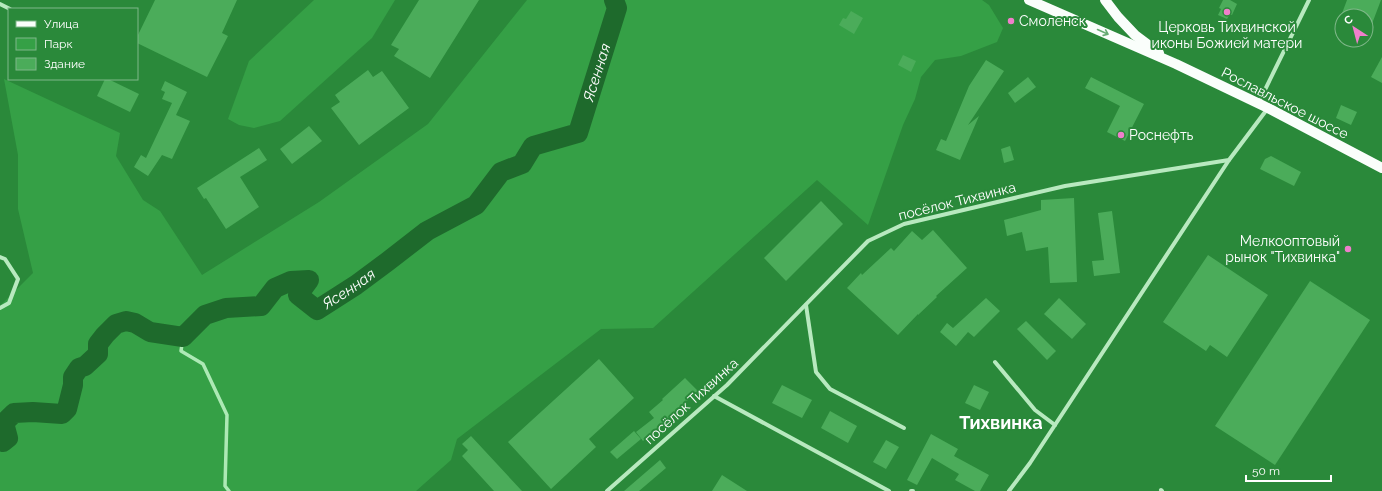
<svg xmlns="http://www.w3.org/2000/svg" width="1382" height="491" viewBox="0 0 1382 491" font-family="Raleway,sans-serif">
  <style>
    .green { fill: #35a046 }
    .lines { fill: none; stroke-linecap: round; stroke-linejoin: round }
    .stream { stroke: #ade9b5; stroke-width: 3.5 }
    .river { stroke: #1e6a2c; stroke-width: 20 }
    .building { fill: #4bac5a }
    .street { stroke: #b8e9bf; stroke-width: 4 }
    .primary { stroke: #fafefb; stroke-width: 10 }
    .oneway { stroke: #68ac74 }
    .poi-dot { fill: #ef7fcb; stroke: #2a893a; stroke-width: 1.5 }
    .labels { text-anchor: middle; stroke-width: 4; stroke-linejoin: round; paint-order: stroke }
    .poi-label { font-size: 14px; fill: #fff; stroke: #2a893a; text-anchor: start }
    .street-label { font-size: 14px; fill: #fff; stroke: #2a893a }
    .water-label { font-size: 15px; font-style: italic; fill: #fff; stroke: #2a893a }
    .district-label { font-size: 18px; font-weight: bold; fill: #fff; stroke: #2a893a }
  </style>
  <rect width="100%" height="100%" fill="#2a893a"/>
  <g class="green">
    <polygon points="314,0 395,0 372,38 280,121 254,128 239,125 228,119 249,61"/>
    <polygon points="527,0 982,0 989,5 1003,28 997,42 961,56 935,60 921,77 915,99 903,125 868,225 817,180 653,328 601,329 457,439 451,460 416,491 0,491 0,306 33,273 18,209 18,155 4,79 120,133 116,156 143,200 160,211 202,275 319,202 428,124"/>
  </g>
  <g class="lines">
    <polyline class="stream" points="183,337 181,351 203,364 227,415 225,486 229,491"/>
    <path class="river" id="s1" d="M0,441L3,442L8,438L4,423L14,413L33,412L62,414L67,409L73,385V377L79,368L85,366L98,354V344L105,335L116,324L126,321L135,323L150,332L183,337L205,315L226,308L261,306L275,288L291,281L309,280L298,295L317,310L356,285L387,262L427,231L476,205L501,172L522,164L533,146L578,133L617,8L614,0"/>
  </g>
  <g class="building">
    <polygon points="155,0 237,0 222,33 228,36 207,77 137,43 137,37"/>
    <polygon points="419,0 479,0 430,78 394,56 399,49 391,45"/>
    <polygon points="1223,0 1230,0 1237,4 1232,15 1230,14 1227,19 1218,15 1221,9 1219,8"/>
    <polygon points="1347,0 1381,0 1367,37 1366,16 1341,16"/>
    <polygon points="851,11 863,18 854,34 839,25 843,18 846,19"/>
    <polygon points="903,55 916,61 911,72 898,65"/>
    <polygon points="1382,57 1382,83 1371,77"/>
    <polygon points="986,60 1004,71 968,125 979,116 960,160 936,150 941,139 946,141 969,86"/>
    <polygon points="368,70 373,77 382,71 409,108 359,145 331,108 340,102 335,95"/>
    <polygon points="1028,77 1036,87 1015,103 1008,93"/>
    <polygon points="1091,77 1144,104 1125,141 1107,132 1120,106 1085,88"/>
    <polygon points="105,79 108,79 139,94 130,112 97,96"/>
    <polygon points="165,81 187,92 176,115 190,121 172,159 162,155 148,176 134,167 141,155 146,158 172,103 162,99 165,92 161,90"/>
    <polygon points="1341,105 1357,112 1351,125 1336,118"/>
    <polygon points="309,126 322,141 292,164 280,149"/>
    <polygon points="1010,146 1014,160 1004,163 1001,149"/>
    <polygon points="259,148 267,160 240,177 259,207 226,229 206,198 204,199 197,188"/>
    <polygon points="1271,156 1301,172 1294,186 1260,169 1265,159"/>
    <polygon points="1074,198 1077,282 1050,283 1048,247 1026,251 1022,232 1007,236 1004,220 1041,210 1041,200"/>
    <polygon points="821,201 843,224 786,281 764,258"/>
    <polygon points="1112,211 1120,273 1094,276 1092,261 1104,260 1098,213"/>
    <polygon points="933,230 967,268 936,296 937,297 918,315 918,314 898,335 847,288 861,273 862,275 891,248 894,251 912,231 922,240"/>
    <polygon points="1208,255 1268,295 1227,357 1210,345 1206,351 1163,322"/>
    <polygon points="1310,281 1370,320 1275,465 1215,426"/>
    <polygon points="986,298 1000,311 974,337 968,332 956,346 940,332 947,323 953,328"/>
    <polygon points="1059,298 1086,324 1072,339 1044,314"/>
    <polygon points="1026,321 1056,351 1047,360 1017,329"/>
    <polygon points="599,359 634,398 589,439 596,447 551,489 508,442"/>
    <polygon points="685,378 698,391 643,441 636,432 654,418 649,412 663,400 662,399"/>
    <polygon points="782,385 812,400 802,418 772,403"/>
    <polygon points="974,385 989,392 980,410 965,403"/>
    <polygon points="830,411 857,426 848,443 821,428"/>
    <polygon points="634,431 641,439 617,459 610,452"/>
    <polygon points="931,434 958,449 954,456 989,475 980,491 975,491 955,480 959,474 932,458 917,485 907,480"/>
    <polygon points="471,436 522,491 494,491 462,456 468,450 462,444"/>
    <polygon points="886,440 899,447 886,469 873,462"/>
    <polygon points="660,460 666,468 639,491 624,491"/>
    <polygon points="722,475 747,491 712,491"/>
  </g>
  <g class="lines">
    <g class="street">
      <polyline points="0,4 10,9"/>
      <polyline points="1258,104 1309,0"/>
      <polyline points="0,257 5,259 18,279 9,303 0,308"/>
      <polyline points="806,305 816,372 830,389 904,428"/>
      <polyline points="995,362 1035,410 1055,425"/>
      <polyline points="714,396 889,491"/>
      <polyline points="1161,490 1162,491"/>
      <polyline points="607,491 727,385 868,241 904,224 1065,186 1229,160 1268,108"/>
      <polyline points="911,491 913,491"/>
      <polyline points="1009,491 1030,463 1229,160"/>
    </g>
    <g class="primary">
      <polyline points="1029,0 1176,64 1268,108 1382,168"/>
      <polyline points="1105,0 1118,17 1135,35 1159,53"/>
    </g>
  </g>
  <defs><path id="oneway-shaft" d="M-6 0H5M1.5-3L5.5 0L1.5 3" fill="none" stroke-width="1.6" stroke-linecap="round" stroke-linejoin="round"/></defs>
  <use class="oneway" href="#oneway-shaft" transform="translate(1103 32) rotate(24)"/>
  <g class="poi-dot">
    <circle cx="1227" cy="12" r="4"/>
    <circle cx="1011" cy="21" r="4"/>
    <circle cx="1121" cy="135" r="4"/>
    <circle cx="1348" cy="249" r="4"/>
  </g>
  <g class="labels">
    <g class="poi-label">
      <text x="1019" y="26">Смоленск</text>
      <text x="1227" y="32" text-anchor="middle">Церковь Тихвинской<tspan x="1227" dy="16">иконы Божией матери</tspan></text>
      <text x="1129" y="140">Роснефть</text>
      <text x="1340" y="246" text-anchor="end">Мелкооптовый<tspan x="1340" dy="16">рынок "Тихвинка"</tspan></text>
    </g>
    <g class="street-label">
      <text transform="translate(1285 103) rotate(27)" y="5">Рославльское шоссе</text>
      <text transform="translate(957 201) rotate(-14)" y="5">посёлок Тихвинка</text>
      <text transform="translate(691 401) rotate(-42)" y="5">посёлок Тихвинка</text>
    </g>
    <g class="water-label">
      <text dy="5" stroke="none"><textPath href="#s1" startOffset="845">Ясенная</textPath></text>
      <text dy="5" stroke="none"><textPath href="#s1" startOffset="497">Ясенная</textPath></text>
    </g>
    <g class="district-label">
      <text x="1001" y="429">Тихвинка</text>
    </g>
  </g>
  <rect x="8" y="8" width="130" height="72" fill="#2a893a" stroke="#7fb889"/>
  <rect x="16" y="21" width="20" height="6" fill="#fafefb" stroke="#7fb889"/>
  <text x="44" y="28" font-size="12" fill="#ffffff">Улица</text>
  <rect x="16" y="38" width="20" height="12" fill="#35a046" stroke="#7fb889"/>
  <text x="44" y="48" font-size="12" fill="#ffffff">Парк</text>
  <rect x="16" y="58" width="20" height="12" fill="#4bac5a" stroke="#7fb889"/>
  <text x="44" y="68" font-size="12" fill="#ffffff">Здание</text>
  <g transform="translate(1354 28) rotate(324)"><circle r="19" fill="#2a893a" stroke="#7fb889"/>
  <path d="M0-3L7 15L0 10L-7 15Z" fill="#ef7fcb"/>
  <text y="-6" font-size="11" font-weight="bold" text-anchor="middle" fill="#ffffff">С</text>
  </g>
  <path d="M1246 475v6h85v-6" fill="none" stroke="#ffffff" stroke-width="2"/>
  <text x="1252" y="475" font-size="12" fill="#ffffff" stroke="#2a893a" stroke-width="3" paint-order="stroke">50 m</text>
</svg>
